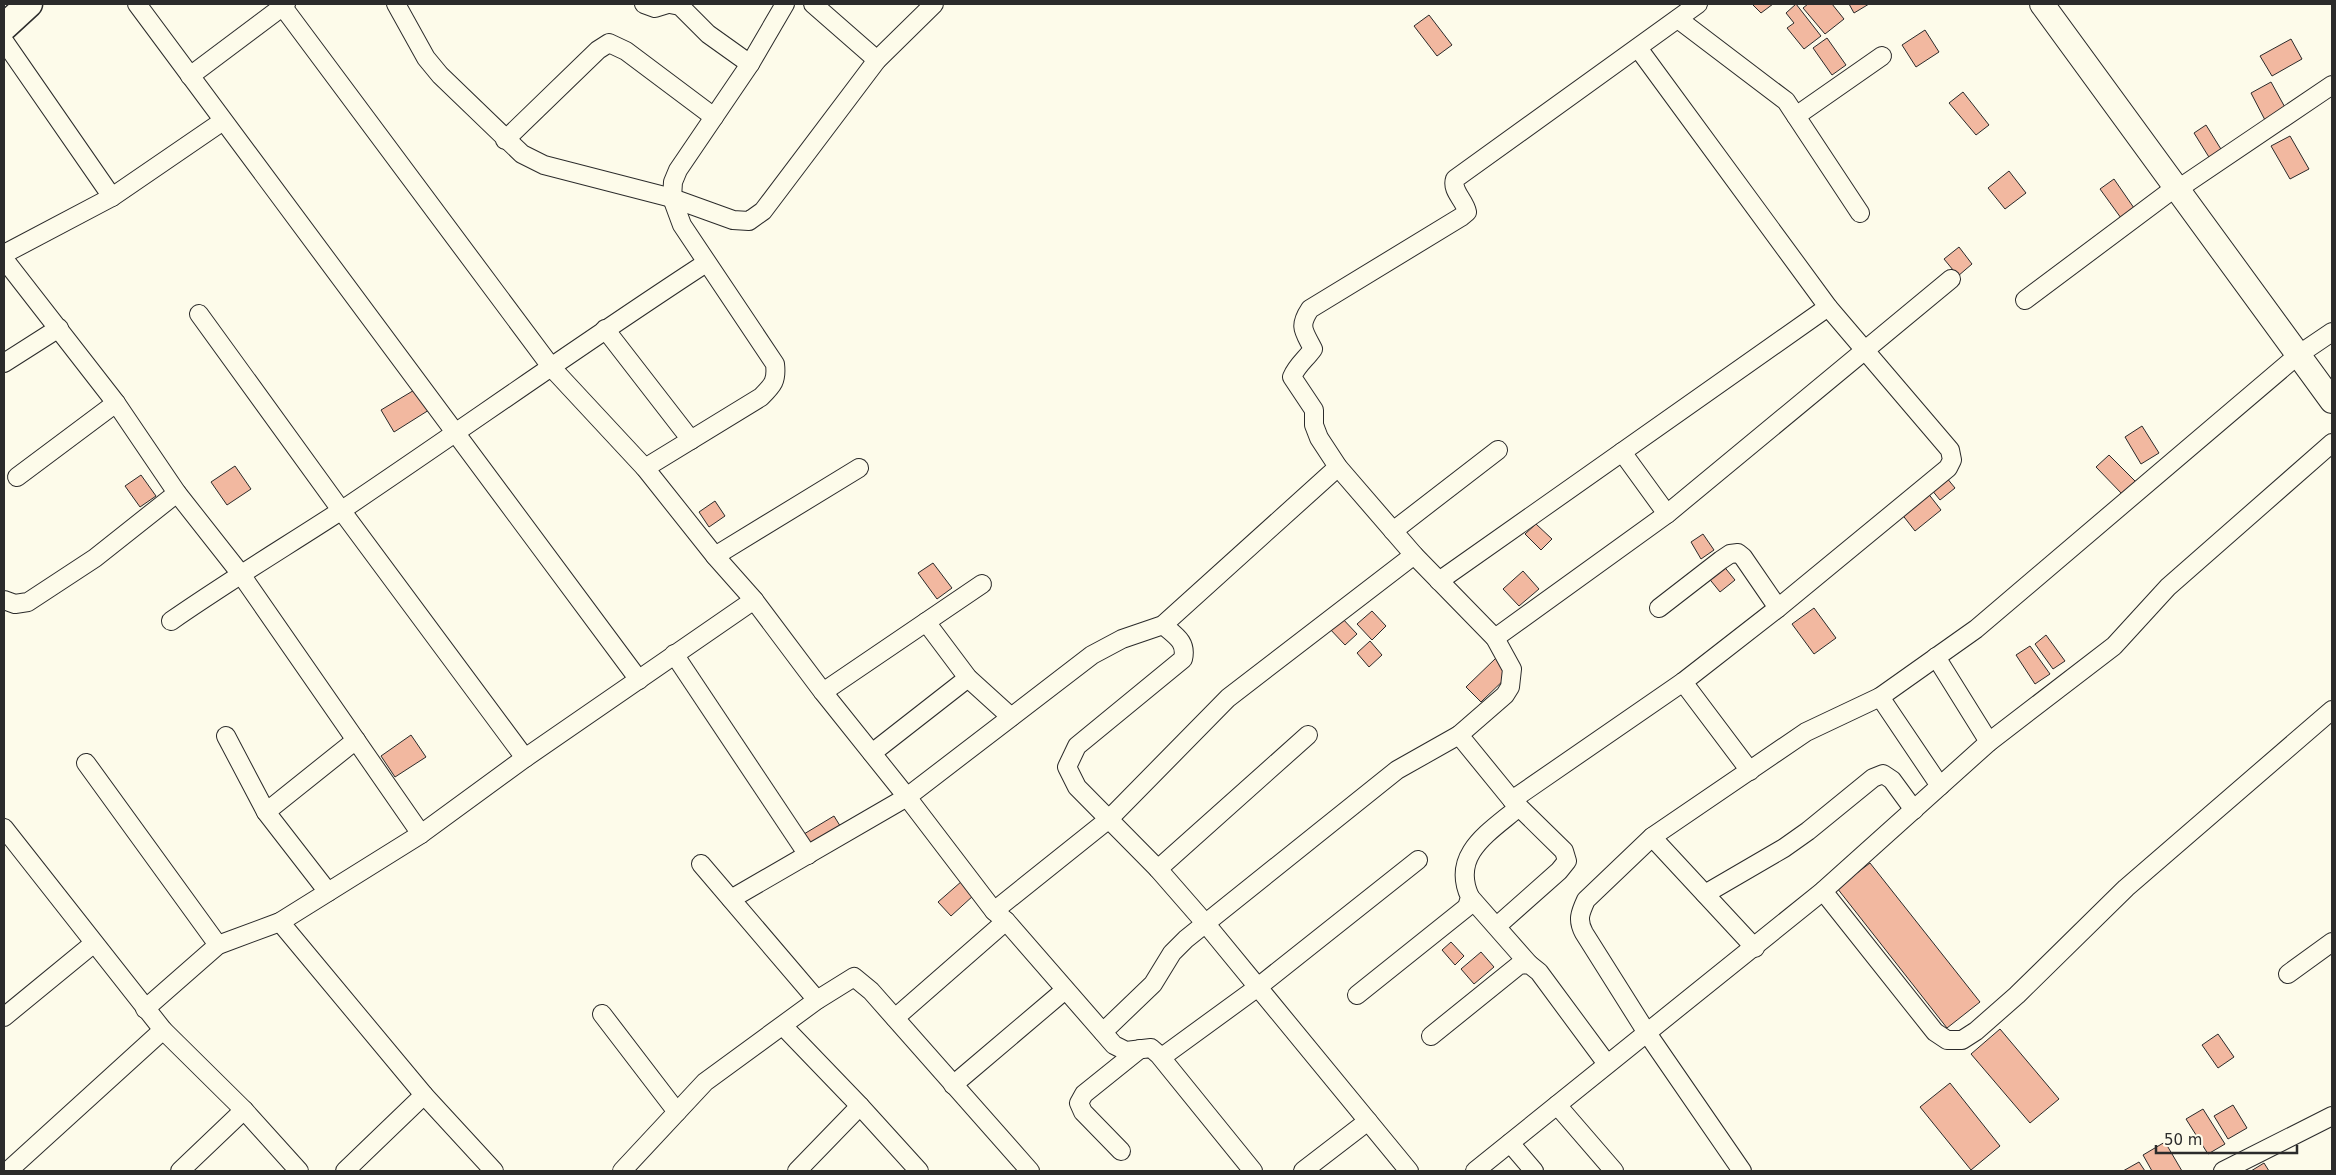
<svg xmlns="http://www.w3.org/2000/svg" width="2336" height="1175" viewBox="0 0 2336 1175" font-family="'DejaVu Sans',sans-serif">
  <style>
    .building { fill: #f2b8a0; stroke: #2b2b2b }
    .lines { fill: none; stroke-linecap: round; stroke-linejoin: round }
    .street-casing { stroke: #2b2b2b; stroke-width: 20 }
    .secondary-casing { stroke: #2b2b2b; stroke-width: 26 }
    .primary-casing { stroke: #2b2b2b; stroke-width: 29 }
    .street { stroke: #fdfbea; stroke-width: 18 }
    .secondary { stroke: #fdfbea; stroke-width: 24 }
    .primary { stroke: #fdfbea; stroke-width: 26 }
  </style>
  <rect width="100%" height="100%" fill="#fdfbea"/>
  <g class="building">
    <polygon points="1752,4 1773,4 1761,13"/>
    <polygon points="1796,4 1821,36 1804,49 1787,28 1794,23 1786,13"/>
    <polygon points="1808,4 1832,4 1844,19 1825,34 1803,8"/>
    <polygon points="1849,4 1869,4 1854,13"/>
    <polygon points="1429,15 1452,45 1437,56 1414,26"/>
    <polygon points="1925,30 1939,52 1916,67 1902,45"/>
    <polygon points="1827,38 1846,65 1832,75 1813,48"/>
    <polygon points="2291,39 2302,59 2272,76 2260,56"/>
    <polygon points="2271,82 2287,111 2266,122 2251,93"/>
    <polygon points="1963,92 1989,125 1976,135 1949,103"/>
    <polygon points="2206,125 2224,154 2212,162 2194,133"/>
    <polygon points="2290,136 2309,169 2290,179 2271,146"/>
    <polygon points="2009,171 2026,193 2005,209 1988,188"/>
    <polygon points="2114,179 2134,208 2121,218 2100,189"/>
    <polygon points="1959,247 1972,264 1958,276 1944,259"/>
    <polygon points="416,389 429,410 394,432 381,410"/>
    <polygon points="2142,426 2159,453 2141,464 2125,437"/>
    <polygon points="2109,455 2136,482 2123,495 2096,467"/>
    <polygon points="235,466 251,489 227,505 211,482"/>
    <polygon points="141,475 156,496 140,507 125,486"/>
    <polygon points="1946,477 1955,488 1940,500 1931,489"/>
    <polygon points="1927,492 1941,510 1915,531 1901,513"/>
    <polygon points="715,501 725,516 709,527 699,512"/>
    <polygon points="1536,524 1552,539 1541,550 1525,534"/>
    <polygon points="1703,534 1714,550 1701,559 1691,542"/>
    <polygon points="933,563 952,588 937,599 918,573"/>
    <polygon points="1722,564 1735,580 1720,592 1707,576"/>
    <polygon points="1523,571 1539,589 1519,606 1503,589"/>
    <polygon points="1814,608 1836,638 1814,654 1792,624"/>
    <polygon points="1372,611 1386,626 1372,640 1357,624"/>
    <polygon points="1341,617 1357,634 1345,645 1329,628"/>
    <polygon points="2046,635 2065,661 2053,669 2035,644"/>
    <polygon points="1370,641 1382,655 1369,667 1357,653"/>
    <polygon points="2030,646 2050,674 2035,684 2016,655"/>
    <polygon points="1496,658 1511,673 1481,702 1466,687"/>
    <polygon points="411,735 426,757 395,777 381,756"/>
    <polygon points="834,816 842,829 812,848 804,834"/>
    <polygon points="1870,863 1980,1002 1947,1028 1837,888"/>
    <polygon points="962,881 974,895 951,916 938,902"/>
    <polygon points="1451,942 1464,956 1455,965 1442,950"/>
    <polygon points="1481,952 1494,967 1474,984 1461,969"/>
    <polygon points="2000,1029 2059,1099 2030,1123 1971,1054"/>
    <polygon points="2218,1034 2234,1057 2218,1068 2202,1045"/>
    <polygon points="1950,1083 2000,1146 1971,1170 1920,1107"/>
    <polygon points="2233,1105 2247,1128 2228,1139 2214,1116"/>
    <polygon points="2203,1109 2225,1144 2208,1154 2186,1119"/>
    <polygon points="2165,1142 2182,1171 2152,1171 2143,1155"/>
    <polygon points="2139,1162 2145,1171 2123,1171"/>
    <polygon points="2264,1163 2269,1171 2251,1171"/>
  </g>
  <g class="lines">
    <g class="street-casing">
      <g id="street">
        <polyline points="137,4 639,680"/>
        <polyline points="396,4 426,58 440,75 522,154 544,165 672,198 733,220 749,221 763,211 877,60 934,4"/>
        <polyline points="644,4 655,8 668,4"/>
        <polyline points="670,4 680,6 708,34 750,64"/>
        <polyline points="813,4 877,60"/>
        <polyline points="283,7 552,368 645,468 715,556 754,600 823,692 907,797 994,911 1006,921 1114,1045 1126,1051 1151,1048 1159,1055 1253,1171"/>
        <polyline points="1678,19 1786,101 1860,213"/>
        <polyline points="4,41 112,197"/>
        <polyline points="190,76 286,4"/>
        <polyline points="1796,116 1882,56"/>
        <polyline points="505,140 598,50 609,43 626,51 714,117"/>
        <polyline points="2178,189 2332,85"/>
        <polyline points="4,254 112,197 223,121"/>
        <polyline points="4,259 116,403 177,493 240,573 421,834"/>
        <polyline points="2025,300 2176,187"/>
        <polyline points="199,314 341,510 525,758"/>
        <polyline points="605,329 691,440"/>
        <polyline points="4,363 59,328"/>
        <polyline points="1622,452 1667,514"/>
        <path d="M645,468L761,397C773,385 777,381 775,364L682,225L672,198L673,182L678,170L750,64L785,4"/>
        <polyline points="17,477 116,403"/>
        <polyline points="1393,531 1498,450"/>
        <polyline points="715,556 859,468"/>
        <polyline points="1439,581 1828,307"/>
        <polyline points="4,600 15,604 28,602 95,558 177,493"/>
        <polyline points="1659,608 1721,560 1730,554 1738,553 1743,557 1778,608"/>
        <path d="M171,621C227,582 285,547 342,510C464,428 583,343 706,263"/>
        <polyline points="926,622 968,678 1011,717"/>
        <path d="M1163,625C1176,636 1187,642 1183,659L1077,746L1067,767L1077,787L1158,869L1206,924L1409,1171"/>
        <polyline points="1495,638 1667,514 1951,279"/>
        <polyline points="674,654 808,855"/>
        <polyline points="1936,657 1989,742"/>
        <polyline points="1683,682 1750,771"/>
        <polyline points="823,692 982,584"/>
        <polyline points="1880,697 1940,786"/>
        <polyline points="226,736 266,812 328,892"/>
        <polyline points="872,753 968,678"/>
        <polyline points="86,763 218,945"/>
        <polyline points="1512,800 1683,682 1778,608 1948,468 1952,460 1950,450 1828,307 1638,48"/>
        <polyline points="266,812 356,740"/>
        <polyline points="4,828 163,1030 244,1110 299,1171"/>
        <polyline points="1652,837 1755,948"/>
        <polyline points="701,864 817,1000"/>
        <polyline points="1158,869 1308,735"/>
        <polyline points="1823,891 1935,1032 1947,1040 1962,1040 1976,1031 2017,995 2126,888 2332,710"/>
        <polyline points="1705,894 1784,848 1808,831 1873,778 1883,774 1892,780 1914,810"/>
        <polyline points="1470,897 1529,964"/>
        <polyline points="731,899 907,797 1092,655 1122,639 1163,625 1338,467"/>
        <polyline points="994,911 1109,819 1228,698 1414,555"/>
        <polyline points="280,922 424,1095 494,1171"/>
        <path d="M1497,926L1559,871L1567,861L1564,851L1512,800L1459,735L1505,695L1510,687L1512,669L1495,638L1414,555L1338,467L1319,438L1314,425V410L1292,377C1297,365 1306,359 1313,349C1304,331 1298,327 1310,309L1461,217L1467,212C1465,200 1451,191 1455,179L1698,4"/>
        <polyline points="2288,974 2332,942"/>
        <path d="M1357,995L1467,907L1470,897C1450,854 1490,832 1519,807"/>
        <polyline points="145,1009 218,945 280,922 421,834 525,758 754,600"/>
        <polyline points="602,1014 677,1112"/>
        <polyline points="4,1017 93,944"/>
        <polyline points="895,1018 1006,921"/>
        <polyline points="783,1026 860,1106 919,1171"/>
        <polyline points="1103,1032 1153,984 1172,953 1186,939 1397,770 1459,735"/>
        <polyline points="1431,1036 1519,965 1529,964 1539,972 1607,1064"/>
        <polyline points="1162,1057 1258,987 1418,860"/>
        <polyline points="953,1085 1065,990"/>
        <polyline points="1557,1105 1614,1171"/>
        <polyline points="1510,1143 1534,1171"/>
        <polyline points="1121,1151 1083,1112 1079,1103 1084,1094 1140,1049"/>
        <polyline points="8,1171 163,1030"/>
        <polyline points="180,1171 244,1110"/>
        <polyline points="345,1171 424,1095"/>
        <polyline points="622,1171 705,1082 817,1000 854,977 871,991 1030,1171"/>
        <polyline points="797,1171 860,1106"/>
        <polyline points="1303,1171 1368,1121"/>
        <polyline points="1475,1171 1823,891 1989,742 2114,646 2168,587 2332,443"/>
        <path d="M1742,1171L1647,1033L1584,933C1577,920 1580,913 1586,900L1652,837L1806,732L1880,697L1976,629L2298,355L2332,332"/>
        <polyline points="2223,1171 2332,1116"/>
      </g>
    </g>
    <g class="secondary-casing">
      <polyline id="secondary" points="2042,4 2332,401"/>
    </g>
    <g class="primary-casing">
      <polyline id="primary" points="4,27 29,4"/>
    </g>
    <use href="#street" class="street"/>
    <use href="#secondary" class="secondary"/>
    <use href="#primary" class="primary"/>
  </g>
  <rect width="2336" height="1175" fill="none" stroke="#2b2b2b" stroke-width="10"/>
  <path d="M2156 1145v8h141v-8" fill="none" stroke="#2b2b2b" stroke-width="2.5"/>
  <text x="2164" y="1145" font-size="15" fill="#2b2b2b" stroke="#fdfbea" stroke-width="4" paint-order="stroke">50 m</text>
</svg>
